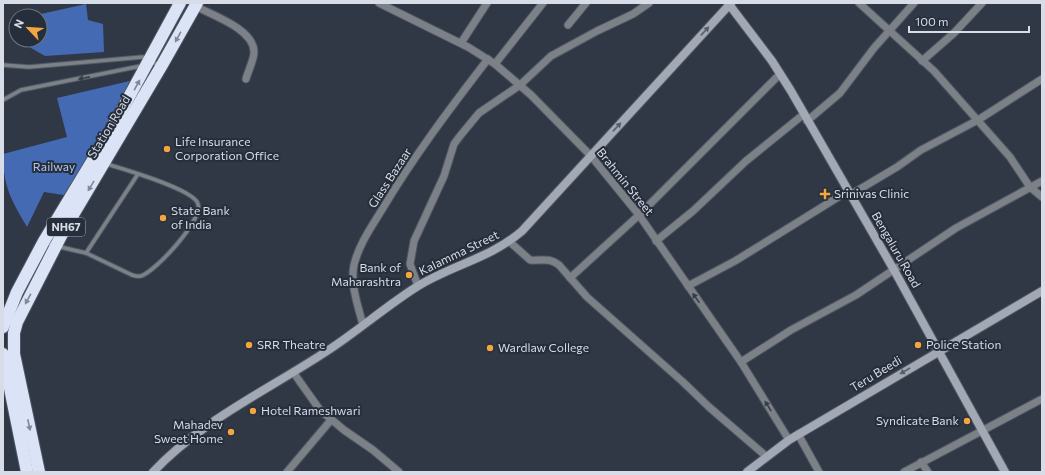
<svg xmlns="http://www.w3.org/2000/svg" width="1045" height="475" viewBox="0 0 1045 475" font-family="Commissioner,sans-serif">
  <style>
    .forest { fill: #436ab3 }
    .lines { fill: none; stroke-linecap: round; stroke-linejoin: round }
    .lane-casing { stroke: #4e5663; stroke-width: 5.5 }
    .street-casing { stroke: #4e5663; stroke-width: 9 }
    .secondary-casing { stroke: #4e5663; stroke-width: 10 }
    .highway-casing { stroke: #4e5663; stroke-width: 14 }
    .lane { stroke: #7c8087; stroke-width: 3.5 }
    .street { stroke: #7c8087; stroke-width: 7 }
    .secondary { stroke: #a2a9b4; stroke-width: 8 }
    .highway { stroke: #dae4f6; stroke-width: 12 }
    .oneway { fill: #585f6b }
    .oneway2 { fill: #808998 }
    .oneway3 { fill: #373e4a }
    .poi-dot { fill: #f2a541; stroke: #262e3b; stroke-width: 1.5 }
    .labels { text-anchor: middle; stroke-width: 4; stroke-linejoin: round; paint-order: stroke }
    .shield { fill: #262e3b; stroke: #a2a8b3; stroke-width: 1 }
    .shield-label { font-size: 11px; font-weight: bold; fill: #d7dce6 }
    .street-label { font-size: 12px; fill: #d7dce6; stroke: #262e3b }
    .poi-label { font-size: 12px; fill: #d7dce6; stroke: #262e3b; text-anchor: start }
    .park-label { font-size: 12px; fill: #b0c6ee; stroke: #262e3b }
  </style>
  <rect width="100%" height="100%" fill="#303846"/>
  <g class="forest">
    <polygon points="86,4 88,20 103,24 104,52 45,56 17,40 40,40 40,16 25,16 27,14 41,14"/>
    <path d="M134,80L70,196L44,192L27,227C11,200 3,186 3,154L67,137L57,98Z"/>
  </g>
  <g class="lines">
    <g class="lane-casing">
      <g id="lane">
        <polyline points="3,65 29,67 143,57 149,62 159,64"/>
        <polyline points="3,100 21,90 141,66"/>
        <path d="M45,242L56,246L86,253L132,275C135,276 138,277 141,276C156,271 203,220 198,204C194,189 122,169 107,164"/>
        <polyline points="86,253 138,174"/>
      </g>
    </g>
    <g class="street-casing">
      <g id="street">
        <polyline points="379,3 468,47 495,64 531,95 591,156 639,215 741,362 789,440"/>
        <polyline points="859,3 934,71 1010,157 1030,187 1042,197"/>
        <path d="M195,6C212,15 254,29 254,52C254,60 248,71 246,79"/>
        <polyline points="568,25 586,3"/>
        <polyline points="461,43 487,3"/>
        <polyline points="922,61 954,33 982,3"/>
        <polyline points="495,64 543,3"/>
        <polyline points="807,121 840,93 874,48 914,3"/>
        <polyline points="850,195 897,167 921,150 978,120 1042,79"/>
        <polyline points="656,241 693,211 746,161 804,114"/>
        <path d="M510,242L530,260C541,261 549,257 559,265L587,297L683,382L709,407L767,457"/>
        <polyline points="570,278 639,215 780,74"/>
        <polyline points="418,286 410,264 414,241 444,176 454,144 460,136 479,113 520,85 551,56 597,31 633,14 649,3"/>
        <polyline points="688,286 735,261 848,191"/>
        <path d="M363,325C358,306 350,284 354,265C359,244 372,226 383,208C414,156 451,107 488,59"/>
        <polyline points="741,362 791,330 856,295 956,228 1042,181"/>
        <polyline points="293,372 320,410 344,430 373,450 399,472"/>
        <polyline points="798,434 819,472"/>
        <polyline points="921,462 928,472"/>
        <polyline points="287,472 331,420"/>
        <polyline points="904,472 1042,399"/>
      </g>
    </g>
    <g class="secondary-casing">
      <g id="secondary">
        <polyline points="728,3 772,61 791,91 894,270 1005,472"/>
        <path d="M153,472C202,420 268,390 327,351C358,331 386,306 418,286C452,265 491,258 522,231L731,3"/>
        <polyline points="747,472 789,440 1042,291"/>
      </g>
    </g>
    <g class="highway-casing">
      <g id="highway">
        <polyline points="3,327 17,292 44,241 111,130 180,3"/>
        <polyline points="3,354 27,472"/>
        <polyline points="39,472 14,354 14,333 17,322 64,230 162,65 197,3"/>
      </g>
    </g>
    <use href="#lane" class="lane"/>
    <use href="#street" class="street"/>
    <use href="#secondary" class="secondary"/>
    <use href="#highway" class="highway"/>
  </g>
  <defs><path id="oneway-solid" d="M-6-.8H1V-3.2L6.5 0L1 3.2V.8H-6Z"/></defs>
  <g class="oneway">
    <use href="#oneway-solid" transform="translate(705 31) rotate(-47)"/>
    <use href="#oneway-solid" transform="translate(617 127) rotate(-47)"/>
    <use href="#oneway-solid" transform="translate(905 371) rotate(149)"/>
  </g>
  <g class="oneway2">
    <use href="#oneway-solid" transform="translate(178 37) rotate(119)"/>
    <use href="#oneway-solid" transform="translate(137 85) rotate(-61)"/>
    <use href="#oneway-solid" transform="translate(91 186) rotate(121)"/>
    <use href="#oneway-solid" transform="translate(28 299) rotate(119)"/>
    <use href="#oneway-solid" transform="translate(29 425) rotate(78)"/>
  </g>
  <g class="oneway3">
    <use href="#oneway-solid" transform="translate(84 78) rotate(169)"/>
    <use href="#oneway-solid" transform="translate(696 298) rotate(-125)"/>
    <use href="#oneway-solid" transform="translate(768 406) rotate(-122)"/>
  </g>
  <g class="poi-dot">
    <circle cx="167" cy="149" r="4"/>
    <path d="M823 188h4v4h4v4h-4v4h-4v-4h-4v-4h4z"/>
    <circle cx="163" cy="218" r="4"/>
    <circle cx="409" cy="275" r="4"/>
    <circle cx="249" cy="345" r="4"/>
    <circle cx="918" cy="345" r="4"/>
    <circle cx="490" cy="348" r="4"/>
    <circle cx="253" cy="411" r="4"/>
    <circle cx="967" cy="421" r="4"/>
    <circle cx="231" cy="432" r="4"/>
  </g>
  <g class="labels">
    <rect class="shield" x="47" y="218" width="38" height="18" rx="3"/>
    <g class="shield-label">
      <text x="66" y="231">NH67</text>
    </g>
    <g class="street-label">
      <text transform="translate(109 127) rotate(-59)" y="4">Station Road</text>
      <text transform="translate(390 178) rotate(-57)" y="4">Glass Bazaar</text>
      <text transform="translate(625 182) rotate(51)" y="4">Brahmin Street</text>
      <text transform="translate(896 250) rotate(60)" y="4">Bengaluru Road</text>
      <text transform="translate(459 253) rotate(-26)" y="4">Kalamma Street</text>
      <text transform="translate(876 374) rotate(-31)" y="4">Teru Beedi</text>
    </g>
    <g class="poi-label">
      <text x="175" y="146">Life Insurance<tspan x="175" dy="14">Corporation Office</tspan></text>
      <text x="834" y="198">Srinivas Clinic</text>
      <text x="171" y="215">State Bank<tspan x="171" dy="14">of India</tspan></text>
      <text x="401" y="272" text-anchor="end">Bank of<tspan x="401" dy="14">Maharashtra</tspan></text>
      <text x="257" y="349">SRR Theatre</text>
      <text x="926" y="349">Police Station</text>
      <text x="498" y="352">Wardlaw College</text>
      <text x="261" y="415">Hotel Rameshwari</text>
      <text x="959" y="425" text-anchor="end">Syndicate Bank</text>
      <text x="223" y="429" text-anchor="end">Mahadev<tspan x="223" dy="14">Sweet Home</tspan></text>
    </g>
    <g class="park-label">
      <text x="54" y="171">Railway</text>
    </g>
  </g>
  <rect width="1045" height="475" fill="none" stroke="#d7dce6" stroke-width="8"/>
  <g transform="translate(28 28) rotate(295)"><circle r="19" fill="#262e3b" stroke="#6d747f"/>
  <path d="M0-3L7 15L0 10L-7 15Z" fill="#f2a541"/>
  <text y="-6" font-size="11" font-weight="bold" text-anchor="middle" fill="#d7dce6">N</text>
  </g>
  <path d="M909 26v6h120v-6" fill="none" stroke="#d7dce6" stroke-width="2"/>
  <text x="915" y="26" font-size="12" fill="#d7dce6" stroke="#262e3b" stroke-width="3" paint-order="stroke">100 m</text>
</svg>
